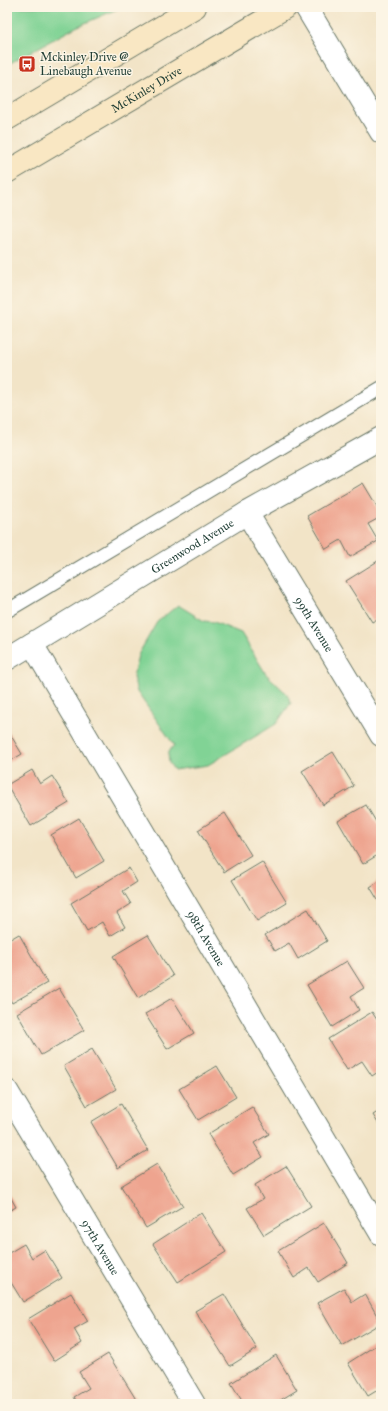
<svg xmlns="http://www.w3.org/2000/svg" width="388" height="1411" viewBox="0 0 388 1411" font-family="'IM FELL Great Primer',serif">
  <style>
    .green { fill: #81d395; stroke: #508864 }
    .building { fill: #eea48f }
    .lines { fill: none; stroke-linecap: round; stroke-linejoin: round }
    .service-casing { stroke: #697767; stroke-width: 15 }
    .minor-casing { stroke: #697767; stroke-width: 24 }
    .secondary-casing { stroke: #697767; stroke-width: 24 }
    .service { stroke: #fff; stroke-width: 13 }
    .minor { stroke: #fff; stroke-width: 22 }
    .secondary { stroke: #f9e7c3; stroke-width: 22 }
    .labels { text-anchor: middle; stroke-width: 3; stroke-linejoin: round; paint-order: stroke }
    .poi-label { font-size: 12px; fill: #1f3d34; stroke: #fcf5e5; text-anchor: start }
    .street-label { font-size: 12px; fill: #1f3d34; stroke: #fcf5e5 }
  </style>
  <rect width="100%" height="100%" fill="#fcf5e5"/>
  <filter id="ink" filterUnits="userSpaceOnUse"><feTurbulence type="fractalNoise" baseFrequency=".025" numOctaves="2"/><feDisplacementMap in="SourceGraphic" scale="8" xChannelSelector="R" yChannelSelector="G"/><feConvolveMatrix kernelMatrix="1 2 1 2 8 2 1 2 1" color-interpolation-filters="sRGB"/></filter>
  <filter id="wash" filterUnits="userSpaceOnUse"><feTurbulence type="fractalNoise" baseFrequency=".012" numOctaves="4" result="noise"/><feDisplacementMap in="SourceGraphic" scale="16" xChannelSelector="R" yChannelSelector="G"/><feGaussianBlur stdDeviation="0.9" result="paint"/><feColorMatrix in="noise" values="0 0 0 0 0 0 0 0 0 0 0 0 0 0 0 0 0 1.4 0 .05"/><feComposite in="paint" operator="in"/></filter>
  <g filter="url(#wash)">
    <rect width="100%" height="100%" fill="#f2e4c7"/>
    <g class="green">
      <polygon points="7,7 122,7 76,27 12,62 7,67"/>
      <polygon points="178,605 204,621 214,622 241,633 266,674 287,694 291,703 276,724 208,765 174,770 169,763 168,753 174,745 137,692 133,677 138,655 157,622"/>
    </g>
    <g id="blocks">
      <g class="building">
        <polygon points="363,483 381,513 381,517 368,524 378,541 350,557 341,540 326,549 307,516"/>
        <polygon points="381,559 381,617 372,622 346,581"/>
        <polygon points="7,729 22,754 7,763"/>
        <polygon points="333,752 354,786 323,805 302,771"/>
        <polygon points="32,770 40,784 52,776 69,803 31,826 7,785"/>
        <polygon points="366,805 381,830 381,853 363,864 338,821"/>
        <polygon points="225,813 251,855 224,872 198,830"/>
        <polygon points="79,818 104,861 76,878 51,835"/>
        <polygon points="262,862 287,903 257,921 232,880"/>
        <polygon points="129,868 137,882 123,891 131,904 117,913 125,927 110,936 102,922 87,931 71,903"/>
        <polygon points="381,880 381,905 370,887"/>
        <polygon points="308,909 327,941 298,959 289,943 275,951 265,935"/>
        <polygon points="19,934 47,983 12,1003 7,994 7,941"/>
        <polygon points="148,935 173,976 138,998 113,956"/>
        <polygon points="347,961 364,988 351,996 359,1010 332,1027 307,985"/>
        <polygon points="59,988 84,1030 41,1055 17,1013"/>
        <polygon points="172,998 194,1033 167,1049 145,1014"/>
        <polygon points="372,1012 381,1026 381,1070 372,1076 362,1061 347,1070 328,1039"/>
        <polygon points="92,1049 116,1089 87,1106 64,1066"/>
        <polygon points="217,1066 236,1097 198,1120 179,1089"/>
        <polygon points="121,1104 148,1150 118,1168 91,1122"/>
        <polygon points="252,1107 269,1134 254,1143 263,1157 233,1175 208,1134"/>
        <polygon points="381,1110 381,1128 373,1115"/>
        <polygon points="157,1164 183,1206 146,1228 121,1186"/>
        <polygon points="286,1166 311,1206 264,1235 247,1208 263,1199 255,1185"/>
        <polygon points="7,1191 16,1207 7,1212"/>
        <polygon points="201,1213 226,1252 178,1282 153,1244"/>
        <polygon points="324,1223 348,1263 318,1282 309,1268 294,1278 278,1251"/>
        <polygon points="24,1244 32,1258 45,1250 62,1278 23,1302 7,1276 7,1254"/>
        <polygon points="344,1288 352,1302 365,1294 381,1323 342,1346 317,1303"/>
        <polygon points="71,1293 88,1321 74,1329 82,1343 54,1361 28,1319"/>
        <polygon points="224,1294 257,1349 230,1366 195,1311"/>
        <polygon points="381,1342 381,1388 368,1396 348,1363"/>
        <polygon points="108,1354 137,1401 132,1404 78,1404 74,1397 89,1388 79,1372"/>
        <polygon points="276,1355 297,1390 274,1404 244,1404 231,1383"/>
      </g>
    </g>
  </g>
  <g filter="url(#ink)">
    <use href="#blocks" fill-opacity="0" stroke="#697767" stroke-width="1"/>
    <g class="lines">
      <g class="service-casing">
        <polyline id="service" points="7,611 381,388"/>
      </g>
      <g class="minor-casing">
        <g id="minor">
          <polyline points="306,7 381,132"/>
          <path id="s1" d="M247,513L381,735"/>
          <path id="s2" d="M32,644L381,1234"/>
          <path id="s3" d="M7,659L247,513L381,438"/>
          <path id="s4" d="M7,1091L194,1404"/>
        </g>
      </g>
      <g class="secondary-casing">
        <g id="secondary">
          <polyline points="7,119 195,7"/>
          <path id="s5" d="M7,172L286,7"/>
        </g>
      </g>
      <use href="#service" class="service"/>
      <use href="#minor" class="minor"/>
      <use href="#secondary" class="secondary"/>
    </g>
  </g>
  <defs>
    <g id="bus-square" transform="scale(0.9)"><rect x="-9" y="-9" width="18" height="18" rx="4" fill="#c8321e" stroke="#fcf5e5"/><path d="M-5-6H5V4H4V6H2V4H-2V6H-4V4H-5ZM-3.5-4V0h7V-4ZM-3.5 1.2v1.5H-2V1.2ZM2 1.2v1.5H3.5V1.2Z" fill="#fff"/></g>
  </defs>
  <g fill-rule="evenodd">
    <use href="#bus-square" x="27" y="64"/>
  </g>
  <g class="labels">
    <g class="poi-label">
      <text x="40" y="61">Mckinley Drive @<tspan x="40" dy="14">Linebaugh Avenue</tspan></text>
    </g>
    <g class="street-label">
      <text dy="4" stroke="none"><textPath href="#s5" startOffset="162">McKinley Drive</textPath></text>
      <text dy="4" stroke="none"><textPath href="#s3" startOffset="217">Greenwood Avenue</textPath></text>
      <text dy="4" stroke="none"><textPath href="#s1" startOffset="130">99th Avenue</textPath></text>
      <text dy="4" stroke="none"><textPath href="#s2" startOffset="342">98th Avenue</textPath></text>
      <text dy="4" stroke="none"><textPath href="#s4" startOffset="182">97th Avenue</textPath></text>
    </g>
  </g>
  <rect width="388" height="1411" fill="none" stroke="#fcf5e5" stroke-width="24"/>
</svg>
